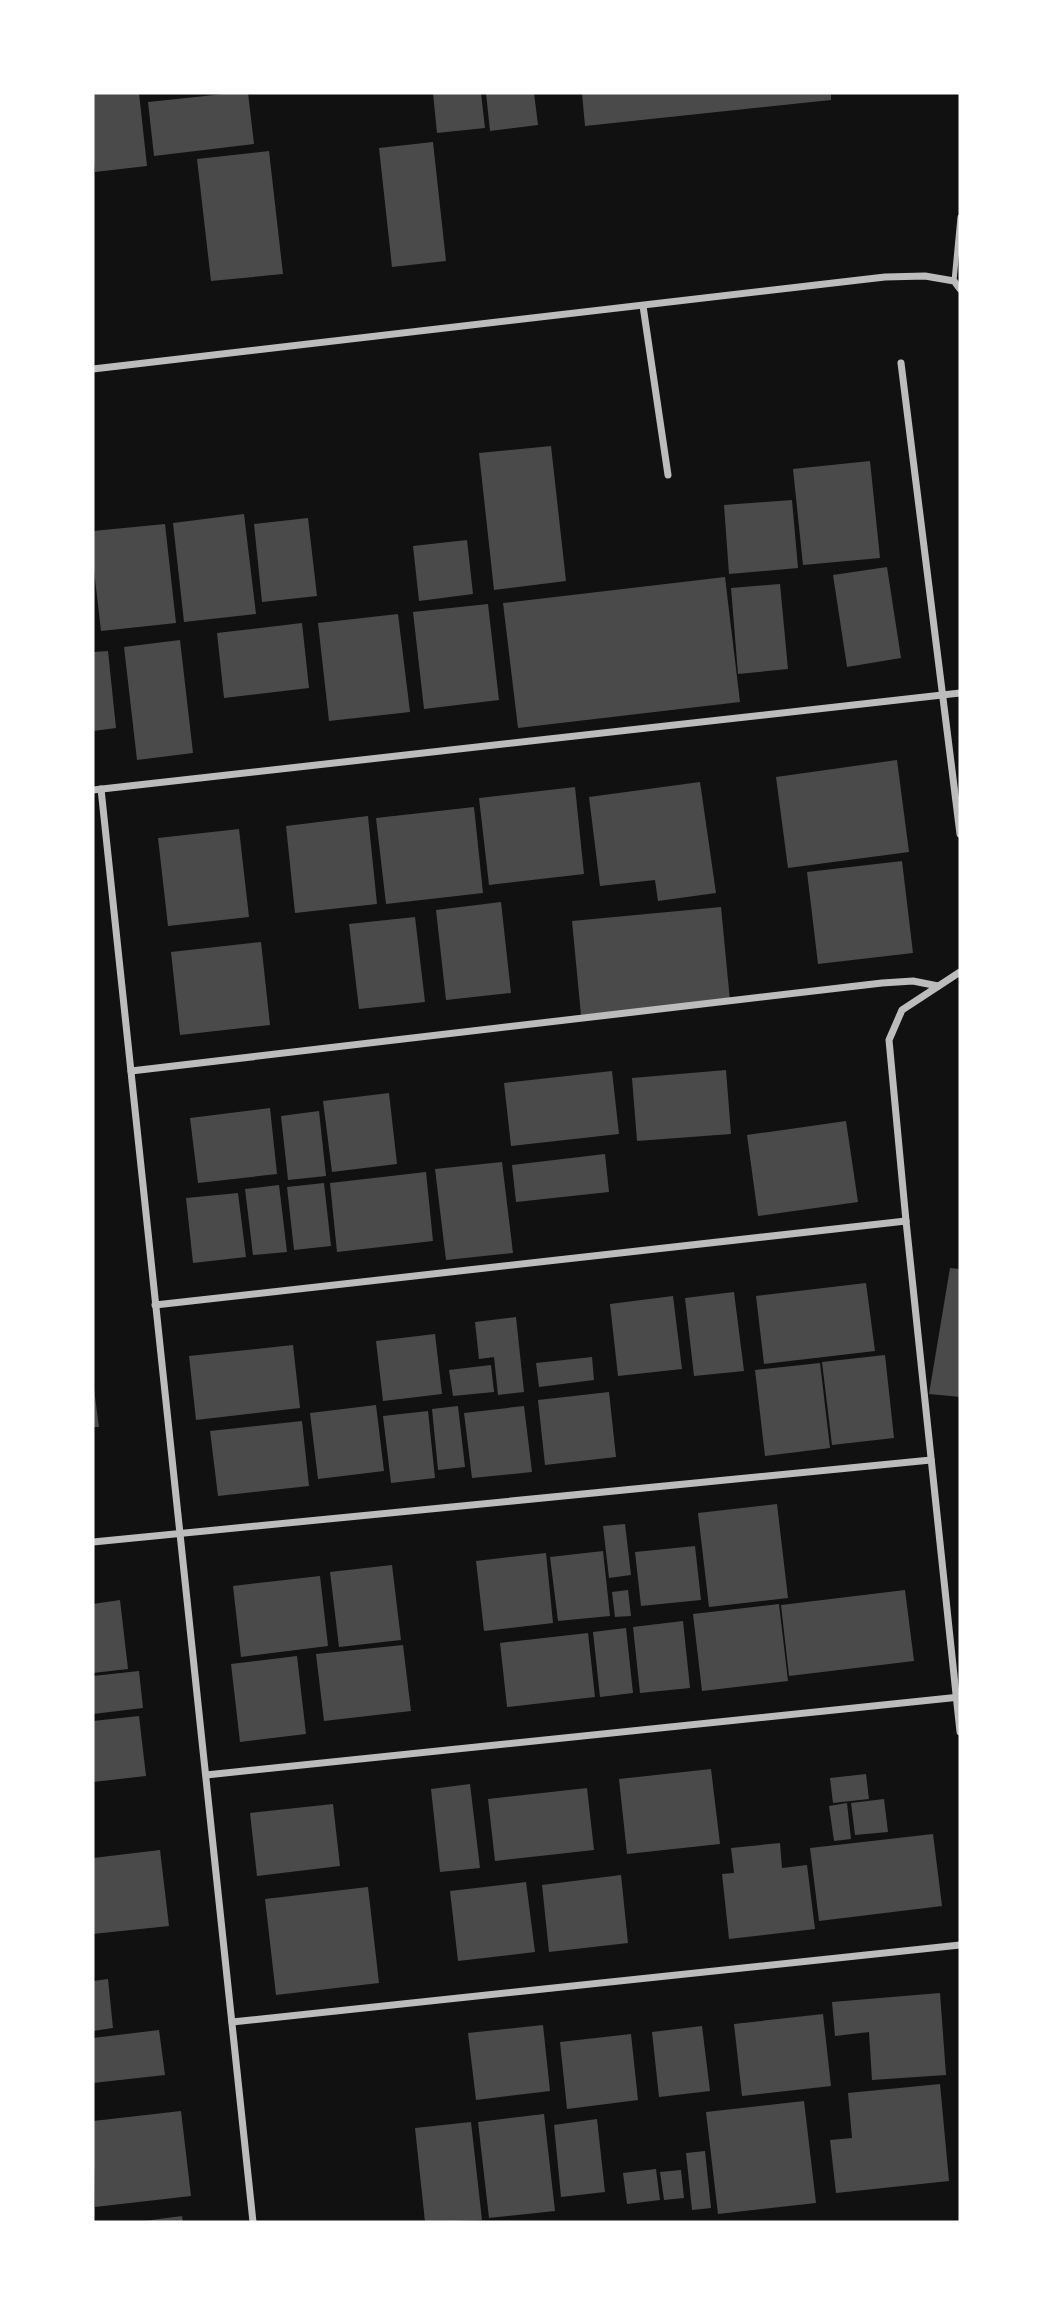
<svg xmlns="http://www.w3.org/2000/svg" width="1053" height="2315" viewBox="0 0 1053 2315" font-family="Poppins,sans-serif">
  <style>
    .building { fill: #4a4a4a }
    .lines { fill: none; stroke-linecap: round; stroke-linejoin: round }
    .service { stroke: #bcbcbc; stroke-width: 5 }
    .minor { stroke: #bcbcbc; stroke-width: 7 }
  </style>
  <rect width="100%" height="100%" fill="#111"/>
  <g class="building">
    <polygon points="93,93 139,93 147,166 95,172 93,151"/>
    <polygon points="234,93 248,93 254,144 154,156 148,102"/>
    <polygon points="433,93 481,93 485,128 437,133"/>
    <polygon points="486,93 534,93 538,125 490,131"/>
    <polygon points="582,93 831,93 831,100 585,126"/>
    <polygon points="433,142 446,261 392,267 379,148"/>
    <polygon points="269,151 283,274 211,281 197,159"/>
    <polygon points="551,446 566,581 494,590 479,453"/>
    <polygon points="870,461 880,558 803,565 793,469"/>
    <polygon points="792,500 798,568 729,574 724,505"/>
    <polygon points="244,514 256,614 184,622 173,523"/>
    <polygon points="308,518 317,596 262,602 254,524"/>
    <polygon points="165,524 176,623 101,631 93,561 93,531"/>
    <polygon points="467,540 473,594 419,601 413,546"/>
    <polygon points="887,567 901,658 847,667 833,575"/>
    <polygon points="725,577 740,702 518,728 503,603"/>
    <polygon points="780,584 788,669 738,674 731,588"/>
    <polygon points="488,604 499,700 424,709 413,612"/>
    <polygon points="398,614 410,712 329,721 318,623"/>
    <polygon points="302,623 309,688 224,698 217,633"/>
    <polygon points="180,640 193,753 137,760 124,647"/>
    <polygon points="108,651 116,728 93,731 93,652"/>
    <polygon points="897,760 909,852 788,868 776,777"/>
    <polygon points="700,782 716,893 658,901 655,880 600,886 589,797"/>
    <polygon points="575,787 584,874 489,885 479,798"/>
    <polygon points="474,807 483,893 386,904 376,818"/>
    <polygon points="368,816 377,904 295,913 286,826"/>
    <polygon points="239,829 249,917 168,926 158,838"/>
    <polygon points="902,861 913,953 818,964 807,872"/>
    <polygon points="501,902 511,993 446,1000 436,910"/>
    <polygon points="721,907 730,1001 581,1015 572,921"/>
    <polygon points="415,917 425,1002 359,1009 349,924"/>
    <polygon points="261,942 270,1025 180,1035 171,952"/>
    <polygon points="726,1070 731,1134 637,1141 632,1078"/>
    <polygon points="612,1071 619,1134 511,1146 504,1083"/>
    <polygon points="389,1093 397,1164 332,1172 323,1101"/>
    <polygon points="270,1108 277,1174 198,1183 190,1118"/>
    <polygon points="319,1111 326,1176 288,1180 281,1116"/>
    <polygon points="846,1121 858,1202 758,1216 747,1135"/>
    <polygon points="605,1154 609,1192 516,1202 512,1165"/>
    <polygon points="502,1162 513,1253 446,1260 435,1169"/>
    <polygon points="426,1172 433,1241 337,1252 330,1183"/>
    <polygon points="324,1183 331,1246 294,1250 287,1187"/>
    <polygon points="279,1185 287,1252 253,1255 245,1189"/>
    <polygon points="238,1193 246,1257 193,1263 186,1198"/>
    <polygon points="950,1268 960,1269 960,1397 929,1394"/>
    <polygon points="866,1283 875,1351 764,1364 756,1296"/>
    <polygon points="734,1292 744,1371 694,1376 685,1298"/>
    <polygon points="673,1296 682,1369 618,1376 610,1304"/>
    <polygon points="516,1317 524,1392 498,1395 494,1357 479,1359 475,1322"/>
    <polygon points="435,1334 442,1394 383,1401 376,1341"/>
    <polygon points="293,1345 300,1408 196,1420 189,1356"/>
    <polygon points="885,1355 894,1438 832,1445 822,1362"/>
    <polygon points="592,1357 594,1380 539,1387 536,1363"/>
    <polygon points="820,1363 830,1448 765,1456 755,1370"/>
    <polygon points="491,1365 494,1392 453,1396 449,1370"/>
    <polygon points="94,1389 99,1427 93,1427 93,1390"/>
    <polygon points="609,1392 616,1457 545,1465 538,1400"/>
    <polygon points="376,1405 384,1471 318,1479 310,1413"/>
    <polygon points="458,1406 465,1467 438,1470 432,1409"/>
    <polygon points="524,1406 532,1472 472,1478 464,1413"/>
    <polygon points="428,1411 435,1478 391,1483 383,1416"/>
    <polygon points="302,1421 309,1486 218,1496 210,1431"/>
    <polygon points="777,1504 788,1598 709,1607 698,1513"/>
    <polygon points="625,1524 631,1575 609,1578 603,1526"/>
    <polygon points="695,1546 701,1600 641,1606 635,1552"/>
    <polygon points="603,1551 610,1616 558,1621 550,1557"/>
    <polygon points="546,1553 553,1623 484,1631 476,1561"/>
    <polygon points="392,1565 401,1640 339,1647 330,1572"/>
    <polygon points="320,1576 328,1646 241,1657 233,1586"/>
    <polygon points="628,1590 631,1616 615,1617 612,1592"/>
    <polygon points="905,1590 914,1661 789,1676 781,1605"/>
    <polygon points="120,1600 128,1669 93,1673 93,1604"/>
    <polygon points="779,1604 788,1681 702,1691 693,1614"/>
    <polygon points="683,1621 690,1688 640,1693 633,1627"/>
    <polygon points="626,1628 633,1693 600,1697 593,1632"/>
    <polygon points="588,1633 595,1697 507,1707 500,1643"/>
    <polygon points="403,1645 411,1711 324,1721 316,1654"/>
    <polygon points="297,1656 306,1734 240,1742 231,1664"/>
    <polygon points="139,1671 143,1708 93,1714 93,1676"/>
    <polygon points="139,1716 146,1776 93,1782 93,1721"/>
    <polygon points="711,1769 720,1844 627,1854 619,1779"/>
    <polygon points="866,1774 869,1799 833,1803 830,1778"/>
    <polygon points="470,1784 480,1868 440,1872 431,1789"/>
    <polygon points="587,1788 594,1850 495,1861 488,1799"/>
    <polygon points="884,1799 888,1832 855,1835 851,1803"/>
    <polygon points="847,1803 851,1839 834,1841 829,1806"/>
    <polygon points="333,1804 340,1866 257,1876 250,1813"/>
    <polygon points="933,1834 942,1906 819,1921 810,1848"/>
    <polygon points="780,1843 782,1868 807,1865 815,1929 729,1939 722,1874 734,1873 731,1848"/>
    <polygon points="160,1850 169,1926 93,1934 93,1858"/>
    <polygon points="621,1875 628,1943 549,1952 542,1885"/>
    <polygon points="526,1882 535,1952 458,1961 450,1891"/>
    <polygon points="368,1887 379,1983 276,1995 265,1899"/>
    <polygon points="108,1979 113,2028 93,2031 93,1981"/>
    <polygon points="940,1993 946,2075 872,2080 869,2032 835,2036 832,2002"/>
    <polygon points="823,2014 831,2086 742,2096 734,2024"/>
    <polygon points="543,2025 550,2091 476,2100 468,2033"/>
    <polygon points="702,2026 710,2091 659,2097 652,2032"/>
    <polygon points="159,2030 165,2075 93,2083 93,2038"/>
    <polygon points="631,2034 638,2100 567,2109 560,2042"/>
    <polygon points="940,2084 949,2181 836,2193 830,2140 852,2138 848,2093"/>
    <polygon points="804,2101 816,2203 718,2214 706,2112"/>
    <polygon points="181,2111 191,2196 95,2207 93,2121"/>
    <polygon points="544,2114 555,2211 489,2218 478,2122"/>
    <polygon points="597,2119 605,2192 561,2197 554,2125"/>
    <polygon points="471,2122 482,2220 425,2222 415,2128"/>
    <polygon points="705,2151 711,2208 692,2210 686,2153"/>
    <polygon points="656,2169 660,2200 627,2204 623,2173"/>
    <polygon points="681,2170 684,2198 664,2200 660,2172"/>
    <polygon points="182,2216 183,2222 144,2222 144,2221"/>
  </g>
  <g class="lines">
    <polyline class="service" points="954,281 960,217"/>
    <g class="minor">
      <polyline points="643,306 668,475"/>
      <polyline points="901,363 960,834"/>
      <polyline points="93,369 885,277 925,276 954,281 960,289"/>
      <polyline points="101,789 253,2222"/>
      <polyline points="93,790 960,693"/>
      <polyline points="960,972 902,1010 889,1040 906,1221 960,1732"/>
      <polyline points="131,1071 882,983 913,981 938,986"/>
      <polyline points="155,1305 906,1221"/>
      <polyline points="93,1542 931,1460"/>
      <polyline points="206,1775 960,1697"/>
      <polyline points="232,2022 960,1945"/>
    </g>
  </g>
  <rect width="1053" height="2315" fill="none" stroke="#ffffff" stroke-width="189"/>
</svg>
